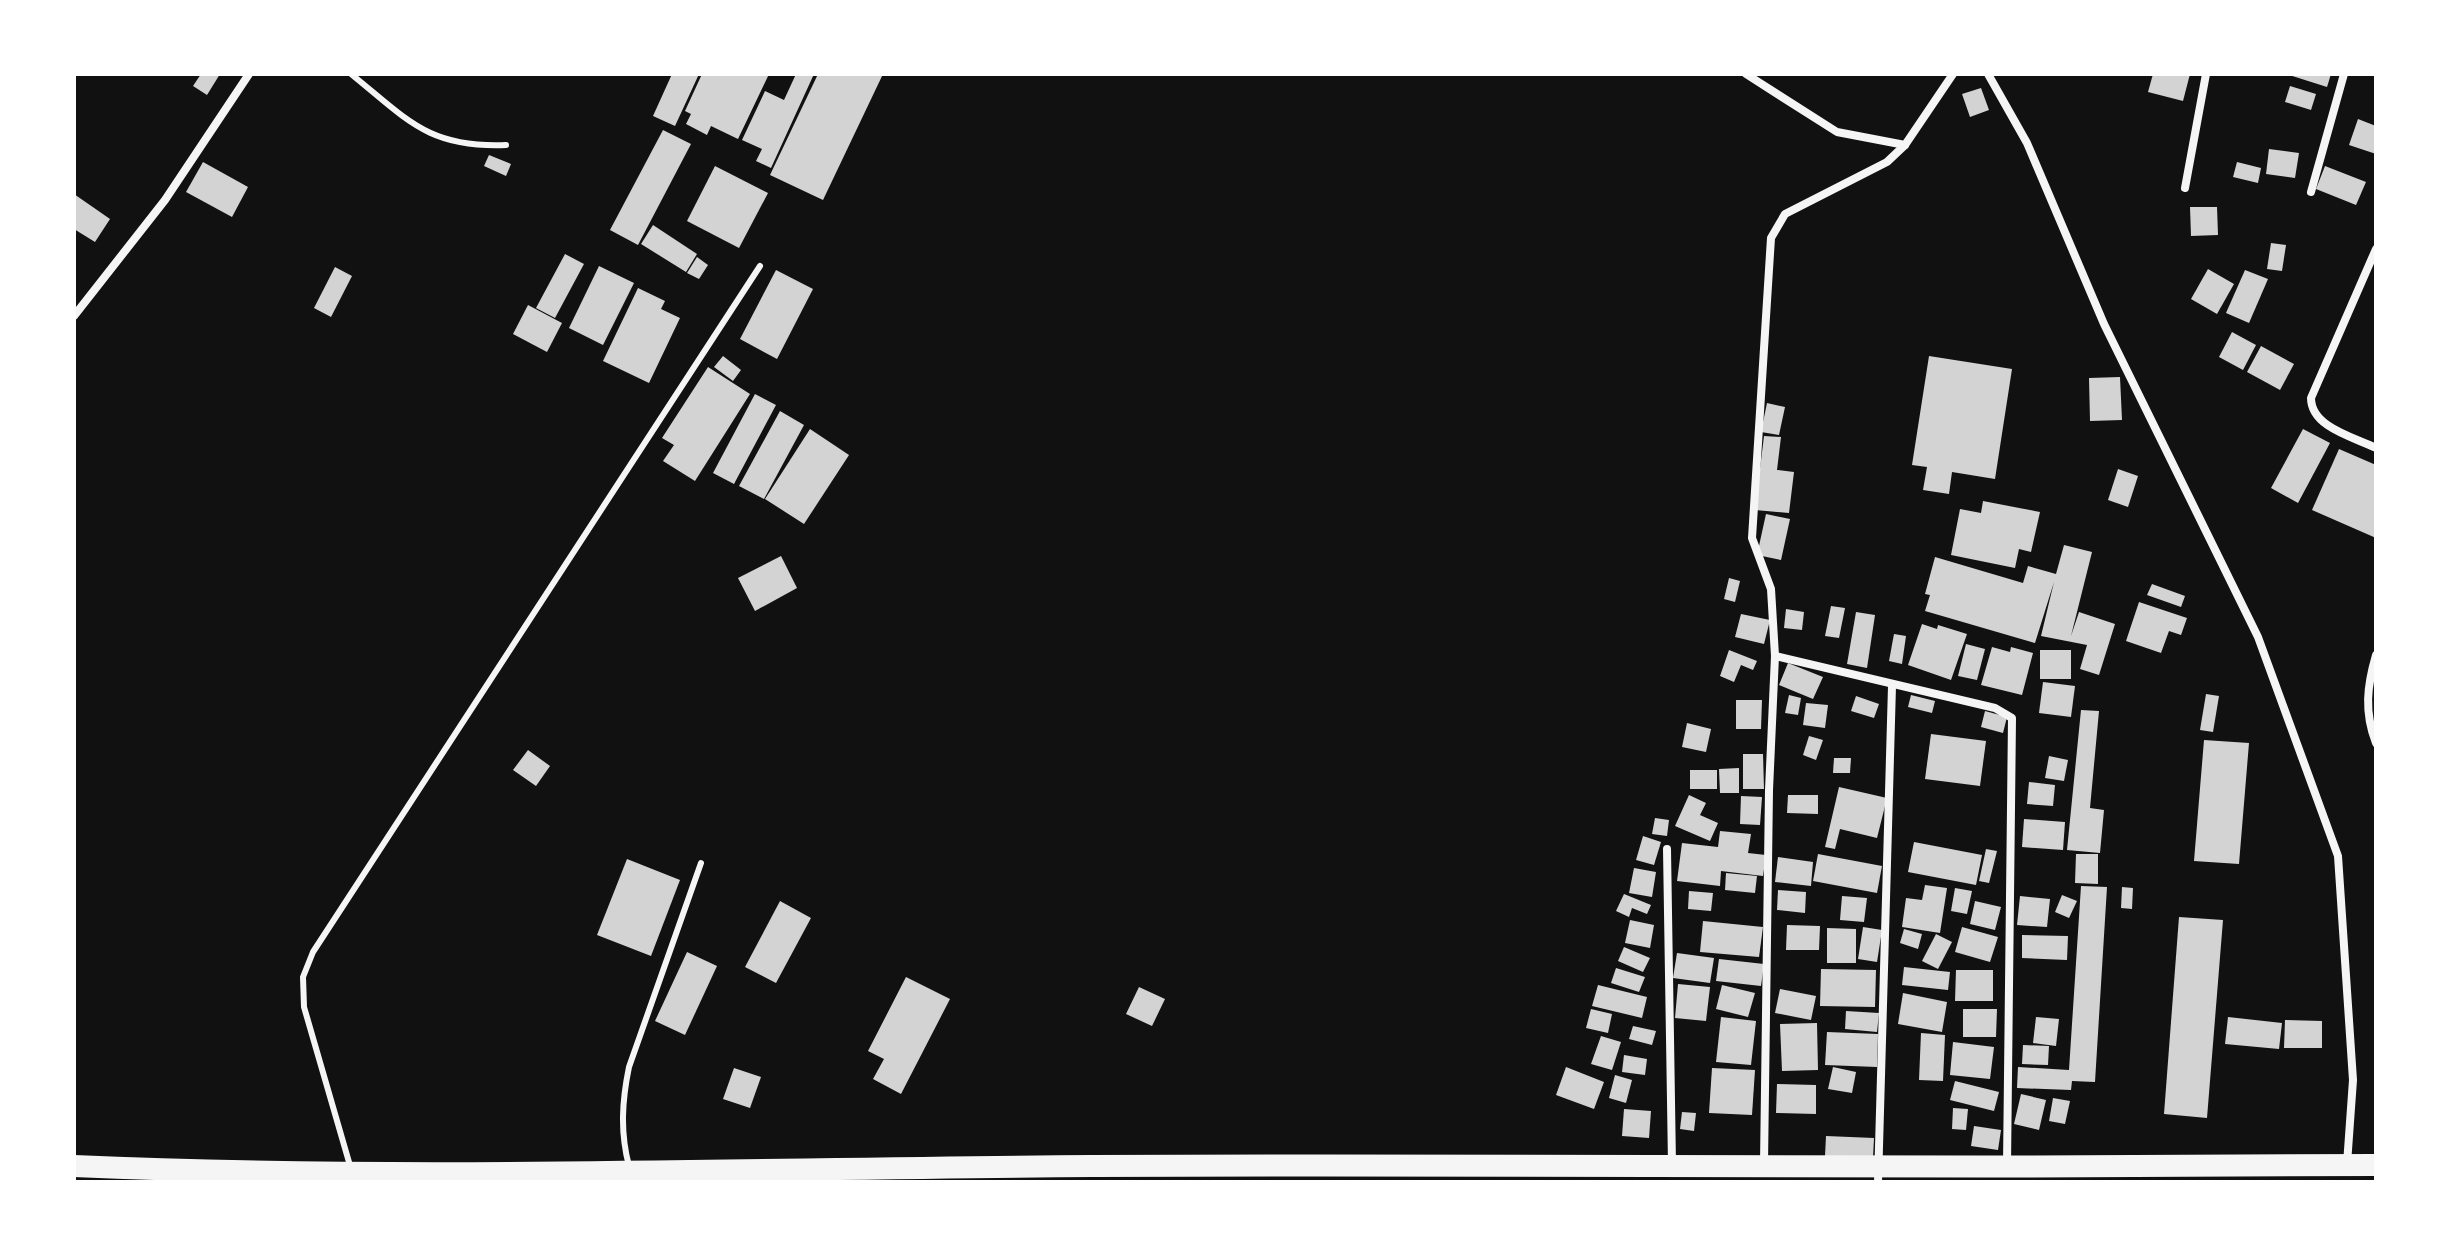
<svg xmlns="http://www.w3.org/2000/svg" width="2450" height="1256" viewBox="0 0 2450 1256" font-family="'Fira Sans Condensed',sans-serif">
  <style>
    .building { fill: #d3d3d3 }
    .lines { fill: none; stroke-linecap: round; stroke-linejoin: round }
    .service { stroke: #f5f5f5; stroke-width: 6 }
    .minor { stroke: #f5f5f5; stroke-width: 8 }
    .trunk { stroke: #f5f5f5; stroke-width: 22 }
  </style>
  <rect width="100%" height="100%" fill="#111"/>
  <g class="building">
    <polygon points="201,74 220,74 207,95 193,86"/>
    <polygon points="672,74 699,74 675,126 653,116"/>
    <polygon points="702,74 769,74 738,139 711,126 707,135 686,124 691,114 685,111"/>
    <polygon points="796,74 814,74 771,168 756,161 762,149 742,140 765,91 784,100"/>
    <polygon points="818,74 883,74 823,200 770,175"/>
    <polygon points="2153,74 2190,74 2183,101 2148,92"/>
    <polygon points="2286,74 2331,74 2327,87"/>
    <polygon points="2290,86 2316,94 2311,110 2285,102"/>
    <polygon points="1981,88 1989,110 1970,117 1962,94"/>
    <polygon points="2358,119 2376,126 2376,154 2349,145"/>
    <polygon points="663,130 691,144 638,245 610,230"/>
    <polygon points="2269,149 2299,153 2295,178 2266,174"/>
    <polygon points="489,155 511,164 506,176 484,166"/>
    <polygon points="203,162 248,187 232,217 186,192"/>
    <polygon points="2237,162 2261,168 2258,183 2233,177"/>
    <polygon points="715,166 768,193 739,248 687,221"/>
    <polygon points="2325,166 2366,182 2356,205 2316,189"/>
    <polygon points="74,194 110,219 95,242 74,229"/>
    <polygon points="2190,207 2217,207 2218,235 2191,236"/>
    <polygon points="653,225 697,254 686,272 641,244"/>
    <polygon points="2271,243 2286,245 2282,271 2267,269"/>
    <polygon points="565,254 584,264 555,318 536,308"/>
    <polygon points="697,257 708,265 699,279 687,273"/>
    <polygon points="599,266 634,283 603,345 569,328"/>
    <polygon points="335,267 352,276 331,317 314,308"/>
    <polygon points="2208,269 2234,284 2217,314 2191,299"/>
    <polygon points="776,270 813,289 777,359 740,339"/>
    <polygon points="2245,270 2268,279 2249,323 2226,313"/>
    <polygon points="638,288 665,301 661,309 680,318 649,383 603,361"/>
    <polygon points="528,305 562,323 547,352 513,334"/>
    <polygon points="2232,332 2256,345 2243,370 2219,357"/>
    <polygon points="2261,346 2294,364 2280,390 2247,372"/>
    <polygon points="723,356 741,370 733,381 714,367"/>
    <polygon points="1929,356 2012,369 1995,479 1952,472 1949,494 1923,490 1927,467 1912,465"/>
    <polygon points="708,367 750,394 695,481 663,461 674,445 662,438"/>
    <polygon points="2120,377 2122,420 2090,421 2089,378"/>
    <polygon points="755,394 776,405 734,484 713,473"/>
    <polygon points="1767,403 1785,407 1779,435 1761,432"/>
    <polygon points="780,411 804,425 764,499 739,486"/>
    <polygon points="810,429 849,455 804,524 765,499"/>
    <polygon points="2303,429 2330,443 2298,503 2271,488"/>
    <polygon points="1764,436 1781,437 1777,470 1794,472 1789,513 1755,510"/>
    <polygon points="2339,449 2376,465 2376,538 2312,510"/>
    <polygon points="2118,469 2138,476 2128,507 2108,500"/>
    <polygon points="1983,501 2040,512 2031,552 2019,549 2015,568 1951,555 1960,509 1981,513"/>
    <polygon points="1766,514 1790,519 1781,560 1757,555"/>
    <polygon points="2064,545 2092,552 2071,636 2079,612 2115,624 2099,675 2080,669 2087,645 2041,636 2054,582 2035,643 1925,611 1930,595 1925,594 1935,557 2023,583 2028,566 2056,574"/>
    <polygon points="781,556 797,588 755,611 738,578"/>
    <polygon points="1729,578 1740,581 1735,602 1724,599"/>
    <polygon points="2152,584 2185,596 2181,607 2147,595"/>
    <polygon points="2139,602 2187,618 2181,635 2169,631 2161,653 2126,641"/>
    <polygon points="1831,606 1845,608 1839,638 1825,636"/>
    <polygon points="1786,609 1804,612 1802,630 1784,628"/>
    <polygon points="1856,612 1875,615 1867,668 1847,664"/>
    <polygon points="1741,614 1770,620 1764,644 1735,637"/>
    <polygon points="1922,624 1937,629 1938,625 1967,634 1951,680 1908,665"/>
    <polygon points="1894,634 1906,636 1902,664 1889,661"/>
    <polygon points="1966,644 1985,649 1977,680 1958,676"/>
    <polygon points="1992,647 2010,652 2011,647 2033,653 2022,695 1981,685"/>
    <polygon points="1729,650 1757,661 1753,670 1741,665 1734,682 1720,676"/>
    <rect x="2040" y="650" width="31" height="29"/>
    <polygon points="1788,663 1823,677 1813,699 1779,685"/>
    <polygon points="2043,682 2075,686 2071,717 2039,713"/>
    <polygon points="2206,694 2219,696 2213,732 2200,730"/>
    <polygon points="1789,695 1801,698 1798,715 1785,713"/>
    <polygon points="1911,695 1935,701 1932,713 1908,707"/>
    <polygon points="1856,696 1879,704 1874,718 1851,711"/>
    <polygon points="1736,700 1762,700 1761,729 1736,729"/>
    <polygon points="1806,703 1828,705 1825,728 1803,725"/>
    <polygon points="2081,710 2099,711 2090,808 2104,810 2100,853 2067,850"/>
    <polygon points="1985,711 2007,717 2003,733 1981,727"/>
    <polygon points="1687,723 1711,729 1706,752 1682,747"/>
    <polygon points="1931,734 1986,741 1980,786 1925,779"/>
    <polygon points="1809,736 1823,740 1816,760 1803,755"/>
    <polygon points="2204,740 2249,743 2239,864 2194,861"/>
    <polygon points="528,750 550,766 536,786 513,770"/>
    <polygon points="1743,754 1763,754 1764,789 1743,789"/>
    <polygon points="2049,756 2068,760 2064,781 2045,778"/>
    <polygon points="1834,758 1851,758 1850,773 1833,773"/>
    <polygon points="1739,768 1739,793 1720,793 1719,769"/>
    <rect x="1690" y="770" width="27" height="19"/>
    <polygon points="2029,782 2055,785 2053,806 2027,804"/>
    <polygon points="1839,787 1887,798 1877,838 1840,829 1835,849 1825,847"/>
    <polygon points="1689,795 1706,803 1700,815 1718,823 1710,841 1675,826"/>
    <polygon points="1788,795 1818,795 1818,814 1787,813"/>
    <polygon points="1741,796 1762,797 1760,825 1740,824"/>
    <polygon points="1655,818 1669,820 1667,836 1652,834"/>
    <polygon points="2024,819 2065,822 2063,850 2022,847"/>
    <polygon points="1720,831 1751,834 1748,853 1766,855 1763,876 1721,871 1720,886 1677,881 1682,843 1718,847"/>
    <polygon points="1643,836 1661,842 1654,865 1636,860"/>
    <polygon points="1914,842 1982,855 1976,885 1908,872"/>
    <polygon points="1986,849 1997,851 1989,883 1979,881"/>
    <polygon points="1818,854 1882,866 1877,893 1813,881"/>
    <polygon points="2076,854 2098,854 2098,884 2075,883"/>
    <polygon points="1778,857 1813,862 1811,886 1775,882"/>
    <polygon points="627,859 680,880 651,956 597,935"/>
    <polygon points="1634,868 1656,872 1652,897 1629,893"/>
    <polygon points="1726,873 1757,876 1755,893 1725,890"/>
    <polygon points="1925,885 1947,888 1940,933 1902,927 1906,898 1922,900"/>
    <polygon points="2081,886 2107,887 2095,1082 2072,1081 2071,1090 2017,1088 2018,1067 2069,1070"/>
    <polygon points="2122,887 2133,888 2132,909 2121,908"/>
    <polygon points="1955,888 1972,891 1967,914 1951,911"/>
    <polygon points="1778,890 1806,892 1805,913 1777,910"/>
    <polygon points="1689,891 1713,893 1711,911 1688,909"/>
    <polygon points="1624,894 1651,905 1647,914 1632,908 1629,917 1616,911"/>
    <polygon points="2062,895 2077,901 2069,918 2055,912"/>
    <polygon points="1842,896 1867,898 1864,922 1840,920"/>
    <polygon points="2020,896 2050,899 2047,927 2017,925"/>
    <polygon points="780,901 811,918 776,983 745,967"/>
    <polygon points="1975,901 2001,907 1995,930 1970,924"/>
    <polygon points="2179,917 2223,920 2207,1118 2164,1114"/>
    <polygon points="1630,920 1654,925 1650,948 1625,943"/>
    <polygon points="1703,921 1763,927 1759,957 1700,952"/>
    <polygon points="1787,925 1820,926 1819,950 1786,950"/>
    <polygon points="1863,927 1882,930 1877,962 1858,959"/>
    <polygon points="1962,927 1998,937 1990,962 1955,952"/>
    <polygon points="1827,928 1856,929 1856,963 1827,963"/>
    <polygon points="1904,929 1922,934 1918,949 1900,943"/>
    <polygon points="1936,934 1952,942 1938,969 1922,961"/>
    <polygon points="2022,935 2068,936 2067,960 2022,958"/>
    <polygon points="1624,947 1650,958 1643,972 1618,961"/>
    <polygon points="687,952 717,966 685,1035 655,1021"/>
    <polygon points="1677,953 1714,958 1710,983 1673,978"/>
    <polygon points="1719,959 1764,964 1761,986 1716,981"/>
    <polygon points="1904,967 1950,972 1948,990 1902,985"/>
    <polygon points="1616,968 1645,977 1639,992 1611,983"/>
    <polygon points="1821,969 1876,970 1875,1007 1820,1006"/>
    <polygon points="1956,970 1993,970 1993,1001 1955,1001"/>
    <polygon points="906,977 950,999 901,1094 873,1079 884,1059 868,1051"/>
    <polygon points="1678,984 1710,987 1706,1021 1675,1018"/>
    <polygon points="1598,985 1647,997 1642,1018 1592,1006"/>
    <polygon points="1722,985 1755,993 1748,1017 1716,1009"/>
    <polygon points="1139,987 1165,999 1152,1026 1126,1014"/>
    <polygon points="1780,989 1816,996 1811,1020 1775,1013"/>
    <polygon points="1903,993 1947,1002 1942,1032 1898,1024"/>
    <polygon points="1591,1009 1612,1014 1608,1033 1586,1028"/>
    <polygon points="1963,1009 1997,1009 1996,1037 1963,1037"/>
    <polygon points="1846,1011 1879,1013 1877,1032 1845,1029"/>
    <polygon points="1721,1017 1756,1021 1751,1065 1716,1062"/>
    <polygon points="2036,1017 2059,1019 2056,1046 2033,1043"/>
    <polygon points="2228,1017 2282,1023 2279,1049 2225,1044"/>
    <polygon points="2285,1020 2322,1021 2322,1048 2284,1048"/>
    <polygon points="1817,1023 1818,1070 1782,1071 1780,1024"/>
    <polygon points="1633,1026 1656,1031 1652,1045 1629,1039"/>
    <polygon points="1827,1032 1878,1034 1877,1067 1825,1065"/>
    <polygon points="1921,1033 1945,1035 1943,1081 1919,1080"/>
    <polygon points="1601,1036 1621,1042 1612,1070 1591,1064"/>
    <polygon points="1953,1042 1994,1047 1990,1079 1950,1075"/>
    <polygon points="2023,1045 2049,1046 2048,1065 2022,1064"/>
    <polygon points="1624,1055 1647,1059 1645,1075 1622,1072"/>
    <polygon points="1566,1067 1604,1082 1594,1109 1556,1095"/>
    <polygon points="1833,1067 1856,1072 1852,1093 1828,1089"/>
    <polygon points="734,1068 761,1077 750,1108 723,1099"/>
    <polygon points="1712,1068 1755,1070 1752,1115 1709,1113"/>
    <polygon points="1615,1075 1632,1080 1626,1103 1609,1098"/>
    <polygon points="1955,1081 1999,1092 1994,1111 1950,1100"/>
    <polygon points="1777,1084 1816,1085 1816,1114 1776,1113"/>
    <polygon points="2021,1094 2046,1100 2039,1130 2014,1124"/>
    <polygon points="2053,1098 2070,1101 2065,1124 2049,1121"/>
    <polygon points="1953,1108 1968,1109 1966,1130 1952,1129"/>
    <polygon points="1624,1109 1651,1111 1649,1138 1622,1136"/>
    <polygon points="1682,1112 1696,1113 1694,1131 1680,1129"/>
    <polygon points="1974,1126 2001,1130 1998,1150 1971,1146"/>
    <polygon points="1826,1136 1874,1138 1873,1158 1825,1156"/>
  </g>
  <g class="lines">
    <g class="service">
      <path d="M351,74C408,120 428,148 506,145"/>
      <path d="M629,1166C620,1132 622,1101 629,1067L701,863"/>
      <polyline points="351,1169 304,1007 303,977 313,952 760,266"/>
    </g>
    <g class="minor">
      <polyline points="1746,74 1837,132 1905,145"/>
      <polyline points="1988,74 2027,143 2104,324 2258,637 2338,856 2353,1080 2347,1164"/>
      <polyline points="2185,188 2206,74"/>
      <polyline points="2311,192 2344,74"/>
      <path d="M2376,249L2311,398C2311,427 2353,437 2376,448"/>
      <polyline points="74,316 165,200 249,74"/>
      <path d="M2376,655C2367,686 2364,712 2376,743"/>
      <polyline points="1775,656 1995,708 2012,718 2007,1165"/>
      <polyline points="1667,849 1672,1164"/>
      <polyline points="1764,1164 1769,790 1775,656 1771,589 1752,538 1771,238 1785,214 1887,162 1905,145 1953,74"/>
      <polyline points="1878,1182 1892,686"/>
    </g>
    <path class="trunk" d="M74,1166C413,1181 753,1168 1092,1166C1520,1164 1948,1169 2376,1165"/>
  </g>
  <rect width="2450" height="1256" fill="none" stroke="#ffffff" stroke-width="152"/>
</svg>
